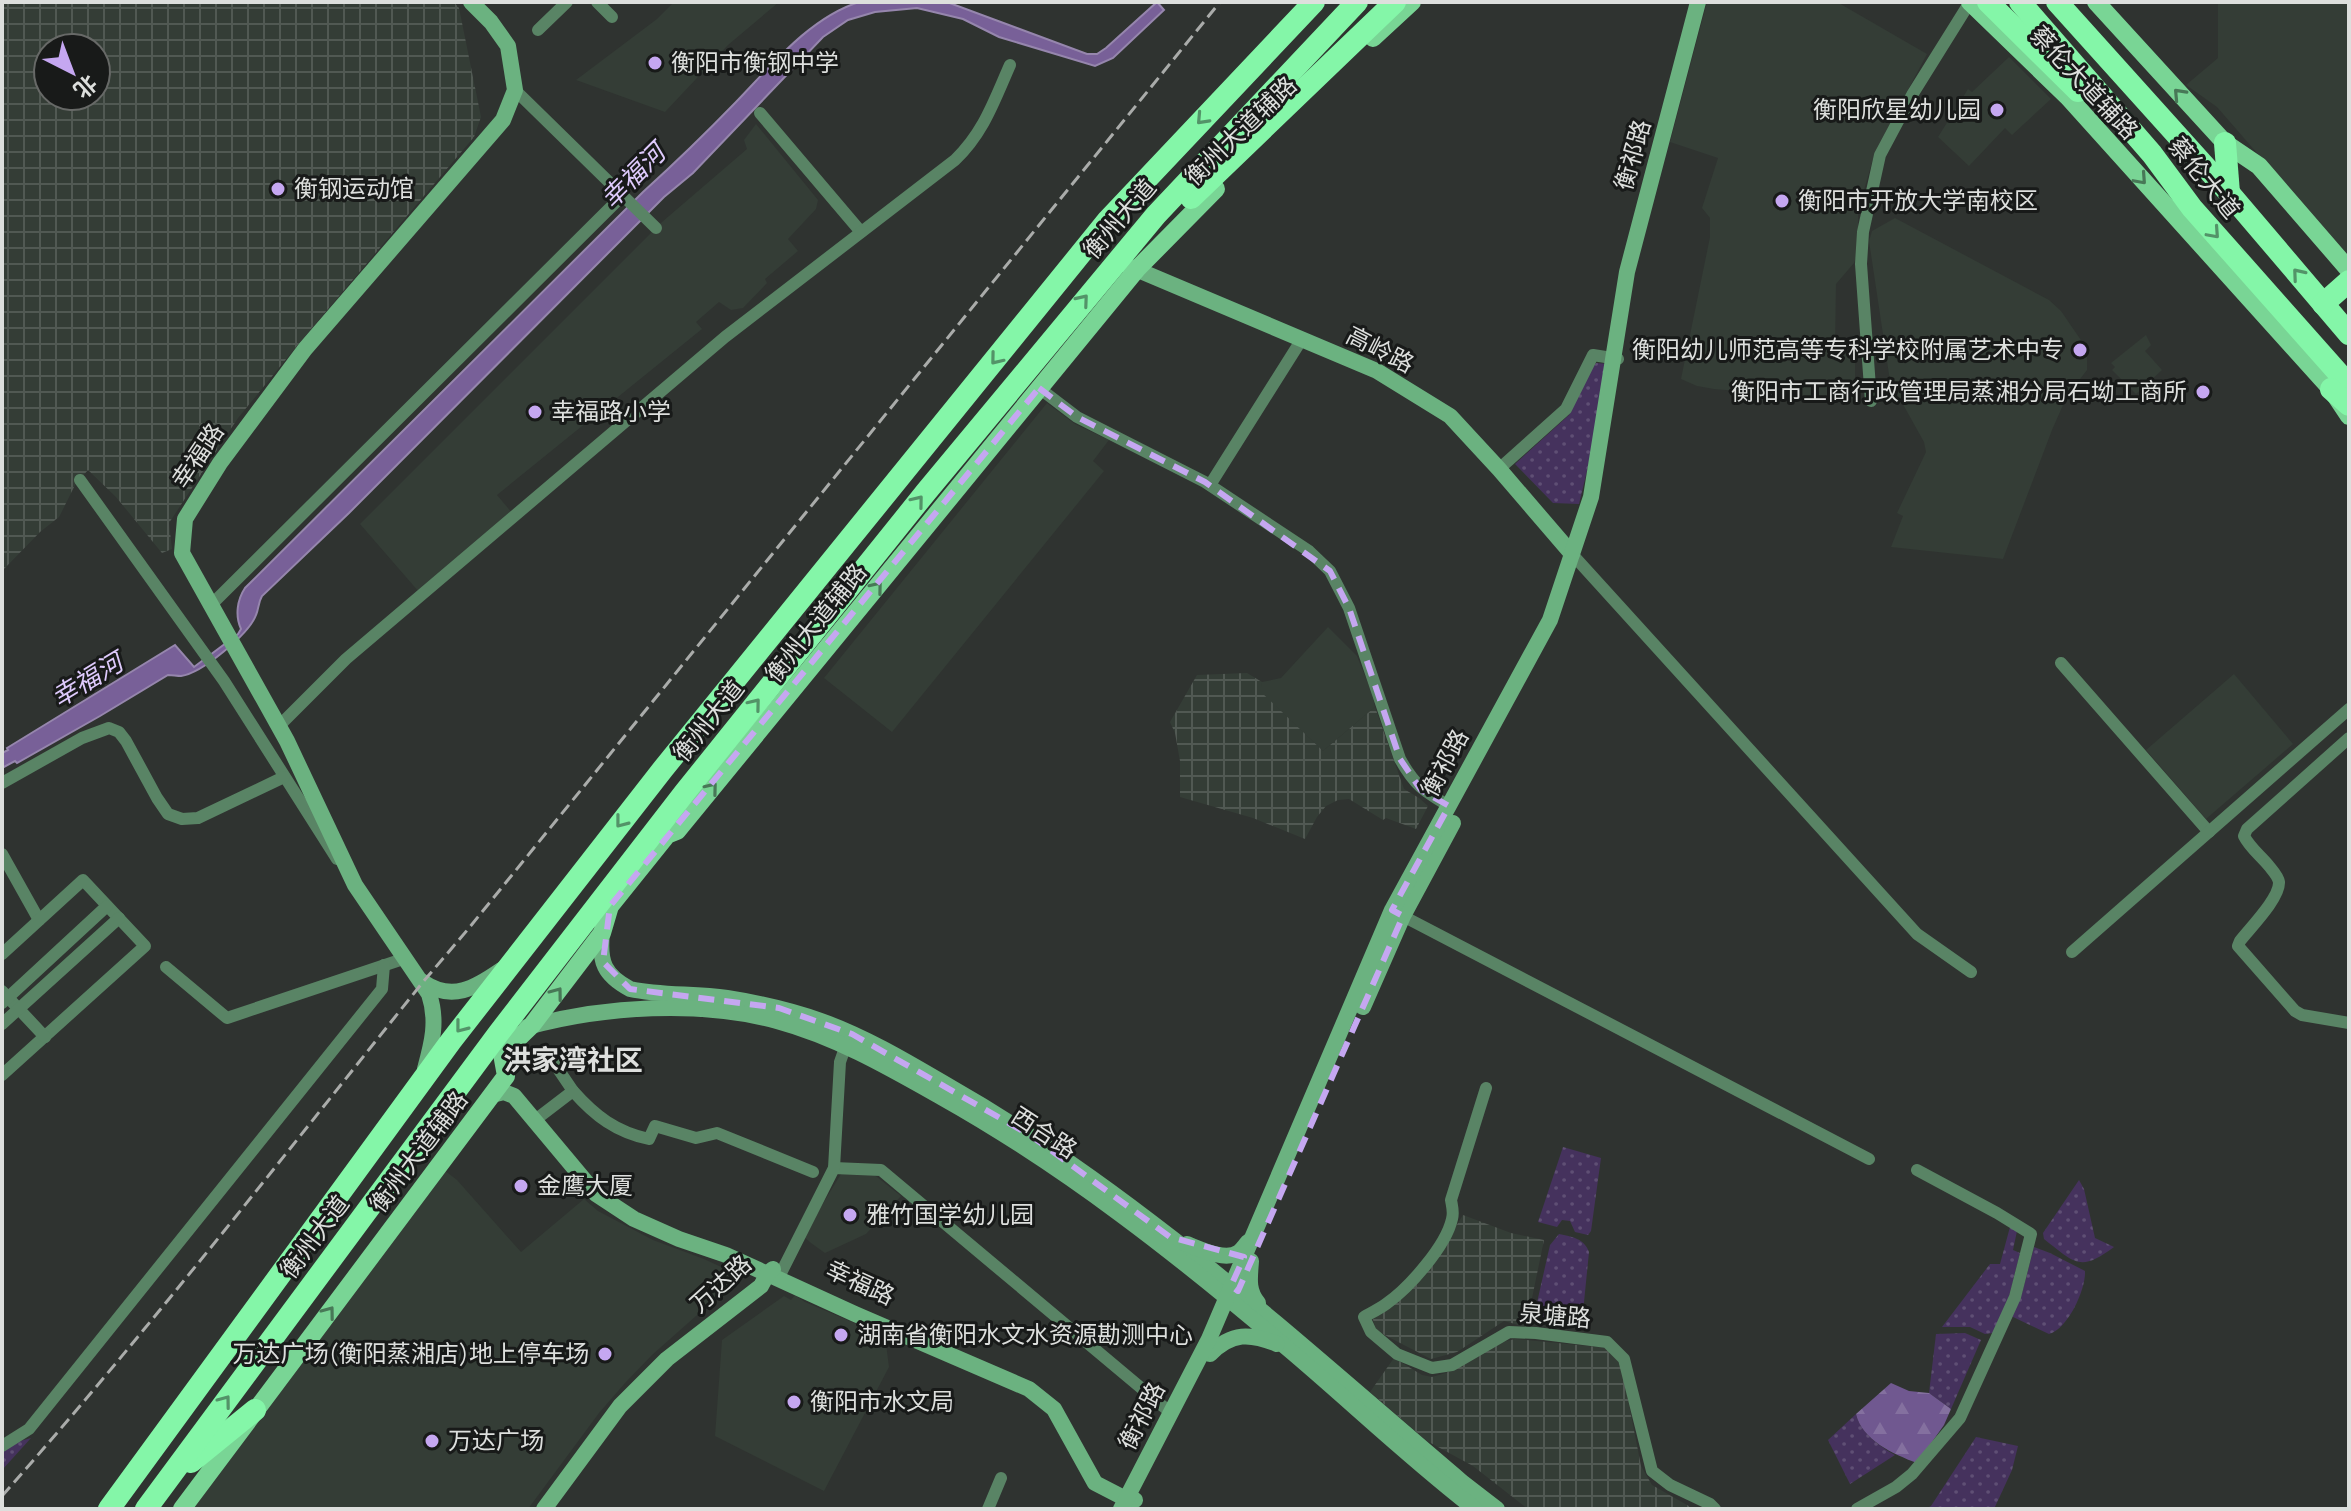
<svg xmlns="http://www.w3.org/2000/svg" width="2351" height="1511" viewBox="0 0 2351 1511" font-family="Manrope,'Noto Sans SC',sans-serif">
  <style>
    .built { fill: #343d36 }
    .industrial { fill: url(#industrial-grid); fill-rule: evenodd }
    .grass { fill: url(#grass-dots) }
    .forest { fill: url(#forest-firs) }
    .water { fill: #786098; stroke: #9686ad; stroke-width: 2 }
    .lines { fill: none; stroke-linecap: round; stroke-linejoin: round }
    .street { stroke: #598465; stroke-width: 12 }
    .secondary { stroke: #6bb280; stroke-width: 16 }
    .primary { stroke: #79d595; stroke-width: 18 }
    .highway { stroke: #84f6a8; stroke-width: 22 }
    .rail { stroke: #aaacaa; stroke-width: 3; stroke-dasharray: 12 6; stroke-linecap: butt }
    .oneway { stroke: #487857 }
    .oneway2 { stroke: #539368 }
    .marked { fill: none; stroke: #c5a7f1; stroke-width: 6; stroke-dasharray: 16 10; stroke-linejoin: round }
    .poi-dot { fill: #c5a7f1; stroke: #181a19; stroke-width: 3 }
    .labels { text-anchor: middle; stroke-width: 6; stroke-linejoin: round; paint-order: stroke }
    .poi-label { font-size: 24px; fill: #dddfdd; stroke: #181a19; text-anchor: start }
    .street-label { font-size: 24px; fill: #dddfdd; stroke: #181a19 }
    .water-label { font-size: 26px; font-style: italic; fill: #decafc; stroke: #181a19 }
    .quarter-label { font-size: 28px; font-weight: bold; fill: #dddfdd; stroke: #181a19 }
  </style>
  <defs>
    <pattern id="industrial-grid" width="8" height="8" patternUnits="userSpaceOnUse" patternTransform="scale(2)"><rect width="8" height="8" fill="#343d36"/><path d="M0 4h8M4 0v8" fill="none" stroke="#515953"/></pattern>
    <pattern id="grass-dots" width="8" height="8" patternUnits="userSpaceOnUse" patternTransform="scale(2)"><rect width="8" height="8" fill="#45325d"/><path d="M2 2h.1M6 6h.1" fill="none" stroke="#5f4f74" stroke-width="1.8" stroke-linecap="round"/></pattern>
    <pattern id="forest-firs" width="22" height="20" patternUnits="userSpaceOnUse" patternTransform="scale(2)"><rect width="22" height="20" fill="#705890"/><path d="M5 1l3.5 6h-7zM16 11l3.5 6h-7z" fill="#84709f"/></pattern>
  </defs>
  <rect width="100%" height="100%" fill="#2f3330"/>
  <g class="built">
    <polygon points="674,2 779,2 728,45 665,112 576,80 657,19"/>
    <polygon points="1707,2 1837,2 1927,54 1875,152 1858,211 1858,253 1854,263 1836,284 1835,346 1855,355 1855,396 1850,401 1714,389 1697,386 1681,379 1710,237 1710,218 1702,208 1718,158 1670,142"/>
    <polygon points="2218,2 2349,2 2349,259 2217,107 2186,85 2218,58"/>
    <polygon points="2009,57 2051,99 2012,135 2005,128 1969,166 1938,137 1968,89 1972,92"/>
    <polygon points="756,124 818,200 816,209 788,239 798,251 765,279 767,283 743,308 731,310 719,302 696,322 702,329 497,495 513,514 419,592 360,524 662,222 747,149 744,140"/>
    <polygon points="1895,218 2049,300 2061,311 2087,349 2087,370 2067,396 2052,430 2003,559 1891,547 1903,516 1897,513 1926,452 1924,442 1890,381 1869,241 1872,231"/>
    <polygon points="2146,335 2151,345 2145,351 2162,370 2136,394 2112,370 2115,367 2111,363"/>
    <polygon points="1047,403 1075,424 1109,440 1093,461 1104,471 892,732 824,678"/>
    <polygon points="1328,627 1357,656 1372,693 1375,707 1323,751 1260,692 1262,682 1281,678"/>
    <polygon points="2234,674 2293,744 2206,819 2146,750"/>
    <polygon points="444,1170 457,1180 521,1252 584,1199 598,1211 653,1240 704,1259 730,1271 733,1280 731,1289 696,1316 652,1355 625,1383 599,1413 528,1509 186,1509"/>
    <polygon points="872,1173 901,1196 866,1234 825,1253 811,1243 803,1236 841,1174"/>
    <polygon points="795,1295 805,1302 885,1336 889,1367 824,1491 715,1436 722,1340 784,1296 791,1300"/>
  </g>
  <g class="industrial">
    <path d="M2,2H454L459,8L481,117L474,137L300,342L238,418L169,523L172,549L162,553L116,497L88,470L75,485L59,517L40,532L2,571ZM48,48H96V96H48Z"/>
    <polygon points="1247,673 1262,682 1261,692 1323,751 1375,707 1404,789 1419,798 1428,806 1416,829 1386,818 1383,820 1349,799 1338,800 1326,806 1317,817 1305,839 1253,818 1180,797 1180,761 1175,733 1170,722 1197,675"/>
    <polygon points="1463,1215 1511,1233 1544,1240 1526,1327 1504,1321 1457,1352 1431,1359 1377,1331 1372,1317 1438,1255"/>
    <polygon points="1515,1339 1608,1348 1621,1364 1641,1466 1652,1485 1694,1509 1528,1509 1473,1466 1427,1441 1370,1392 1394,1358 1422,1375 1432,1377 1446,1373 1502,1342"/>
  </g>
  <g class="grass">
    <polygon points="1596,363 1609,364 1599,421 1579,504 1553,503 1515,464 1569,415 1590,371"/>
    <polygon points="1563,1147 1601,1158 1591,1231 1588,1235 1575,1232 1570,1221 1562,1220 1557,1227 1538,1222"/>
    <path d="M2079,1180L2084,1189L2095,1238L2114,1247C2080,1272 2076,1264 2044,1239L2043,1233Z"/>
    <polygon points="2010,1227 2017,1231 2013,1250 2020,1253 2006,1309 1993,1333 1985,1334 1970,1327 1942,1327 1990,1264 2000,1264"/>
    <path d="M1559,1234C1572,1237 1584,1238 1589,1252L1582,1322L1534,1316L1550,1245Z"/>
    <path d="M2034,1247L2050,1253L2085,1271C2086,1289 2068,1329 2049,1334L2011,1316L2022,1293Z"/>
    <polygon points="1965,1333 1981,1340 1951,1409 1929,1393 1936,1334"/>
    <path d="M1856,1414C1860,1432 1879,1446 1895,1455L1850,1484L1828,1440Z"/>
    <polygon points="1976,1437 2018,1446 2012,1470 1994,1509 1925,1509 1931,1506"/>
    <polygon points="31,1438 2,1470 2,1450 6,1445"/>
  </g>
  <path class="forest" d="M1891,1383L1909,1391L1929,1393L1951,1409L1944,1425L1917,1463C1893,1454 1862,1440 1856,1414Z"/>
  <path class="water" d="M859,2H947L1087,54H1097L1106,48L1157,2L1164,10L1113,58L1095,66L999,37L963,19L917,8L875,12L848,20L823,37L693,173L664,197L349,513L262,596C258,603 259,608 256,615C249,634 202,673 181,676C177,676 172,675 168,675L100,716L17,763L15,761L2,768V753L8,750L7,748L175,645L194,667L238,634L241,629C235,616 237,600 245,588L643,192C675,163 706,133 736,102C771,66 809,18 859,2Z"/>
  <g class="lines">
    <g class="street">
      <polyline points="597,2 612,17"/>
      <polyline points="538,30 567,2"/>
      <polyline points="515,90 656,228"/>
      <polyline points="760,113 861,232"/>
      <path d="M1039,388L1077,417L1205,482L1309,551L1330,571L1349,608L1400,759C1415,786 1424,791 1449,806"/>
      <polyline points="1871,401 1861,264 1863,232 1880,155 1912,95 1970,2"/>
      <polyline points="1499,469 1566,409 1593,355 1618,359"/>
      <polyline points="80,480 224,681 337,859"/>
      <polyline points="1210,485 1302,339"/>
      <polyline points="1572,554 1917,934 1971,972"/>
      <polyline points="211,605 622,196"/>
      <polyline points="2061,663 2209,832"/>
      <path d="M279,726L346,659L725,337L955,160C984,132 994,101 1010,65"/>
      <path d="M2349,738L2247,829L2244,836C2250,848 2261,856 2269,866C2273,871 2278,876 2279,882C2280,898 2250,928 2240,941L2238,946L2295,1011L2302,1015L2349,1023"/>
      <polyline points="2,783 82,738 109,728 119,732 126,741 157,798 168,814 182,819 198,818 284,777"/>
      <polyline points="2,854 39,920"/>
      <polyline points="1397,913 1869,1159"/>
      <polyline points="2072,952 2349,709"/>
      <polyline points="2,954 83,880 145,946 2,1075"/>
      <polyline points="166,967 227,1018 406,958"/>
      <polyline points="2,991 45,1037"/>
      <polyline points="2,1003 107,906"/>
      <polyline points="2,1024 119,918"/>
      <polyline points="552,1060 573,1091"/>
      <path d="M1486,1088L1451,1200C1452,1206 1454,1212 1452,1219C1446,1246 1409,1288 1386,1304C1379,1309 1371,1313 1364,1317L1371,1332L1397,1354L1432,1368L1452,1365L1509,1332L1536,1333L1607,1342L1624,1359L1652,1471L1670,1485L1710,1504L1715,1509"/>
      <path d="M539,1117L573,1091C595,1116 616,1132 649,1139L655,1126L696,1138L717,1133L813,1172"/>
      <polyline points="834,1168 881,1170 1171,1413"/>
      <polyline points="781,1273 834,1168 840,1062 846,1045"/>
      <polyline points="2,1446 29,1429 382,989 384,965"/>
      <polyline points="988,1509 1001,1478"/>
      <polyline points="1857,1509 1896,1487 1912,1474 1960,1418 2015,1297 2031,1234 1997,1213 1917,1170"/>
    </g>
    <g class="secondary">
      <polyline points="1126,265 1377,371 1450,416 1499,469 1572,554"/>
      <path d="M602,933C599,962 604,975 630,989C662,996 695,993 727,998C759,1003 790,1010 821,1021C866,1037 909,1063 950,1087C1138,1194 1298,1343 1462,1482L1497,1509"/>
      <path d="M423,982C452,1002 475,988 501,970"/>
      <polyline points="1363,1007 1403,916 1453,823"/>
      <path d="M527,1027C604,1006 700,1000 777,1021C836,1037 888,1067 941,1097C1066,1167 1179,1256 1287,1348C1350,1401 1410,1459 1475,1509"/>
      <path d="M425,1069C432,1043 438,1021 429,994L355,885L287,741L182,553L185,519L220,463L305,349L503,120L515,90L508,46L491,22L471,2"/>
      <polyline points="492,1095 504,1092 514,1096 596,1194 634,1219 679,1239 726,1255 855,1314 1029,1389 1054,1409 1095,1483 1126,1499 1135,1500"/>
      <path d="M1187,1244C1200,1249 1226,1262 1239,1252C1243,1249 1245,1245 1248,1242"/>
      <path d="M1251,1261C1250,1277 1247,1290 1258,1303"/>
      <path d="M1210,1354C1232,1332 1250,1333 1277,1344"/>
      <polyline points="544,1509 620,1406 667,1359 761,1286 768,1273 773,1269"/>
      <polyline points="1121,1509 1209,1339 1392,910 1550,620 1591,497 1627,272 1698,2"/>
    </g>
    <g class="primary">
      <polyline points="1970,2 2068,97 2331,389 2349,416"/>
      <polyline points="2096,2 2225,143 2259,166 2349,270"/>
      <polyline points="1373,38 1412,2"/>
      <polyline points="182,1509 506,1076 502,1054 532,1025 602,933 610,906 667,835 677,831 1137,269 1216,189"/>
    </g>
    <g class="highway">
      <polyline points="1988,2 2078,91"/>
      <polyline points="2020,2 2152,154 2192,208 2349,385"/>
      <polyline points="2057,2 2229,193 2349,334"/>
      <polyline points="2225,143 2229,193"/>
      <polyline points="1191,198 1395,2"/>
      <polyline points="2323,304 2349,281"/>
      <polyline points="2331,389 2349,405"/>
      <polyline points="191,1462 255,1410"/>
      <polyline points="109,1509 451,1041 663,769 1108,220 1314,2"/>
      <polyline points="146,1509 498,1034 685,792 926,492 1156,215 1357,2"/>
    </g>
    <path class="rail" d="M2,1496C149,1330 284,1155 423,982L469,928L1220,2"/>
  </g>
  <defs><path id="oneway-chevron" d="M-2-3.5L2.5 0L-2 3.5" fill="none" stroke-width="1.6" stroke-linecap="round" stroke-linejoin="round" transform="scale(2)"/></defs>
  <g class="oneway">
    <use href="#oneway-chevron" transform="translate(2179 94) rotate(-133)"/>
    <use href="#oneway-chevron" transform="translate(2141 179) rotate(48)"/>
    <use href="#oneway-chevron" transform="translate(877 587) rotate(-51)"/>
    <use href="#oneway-chevron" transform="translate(712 788) rotate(-51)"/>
    <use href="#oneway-chevron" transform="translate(557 993) rotate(-53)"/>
    <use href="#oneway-chevron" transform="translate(329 1312) rotate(-53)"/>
  </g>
  <g class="oneway2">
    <use href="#oneway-chevron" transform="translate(1202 119) rotate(133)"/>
    <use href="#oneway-chevron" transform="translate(2214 233) rotate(48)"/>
    <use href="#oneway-chevron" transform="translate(2298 274) rotate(-130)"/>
    <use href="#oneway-chevron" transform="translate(1083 300) rotate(-50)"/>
    <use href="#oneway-chevron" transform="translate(996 359) rotate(129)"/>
    <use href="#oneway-chevron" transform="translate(918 501) rotate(-51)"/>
    <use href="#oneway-chevron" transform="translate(755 704) rotate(-51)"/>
    <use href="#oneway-chevron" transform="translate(621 822) rotate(128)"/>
    <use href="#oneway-chevron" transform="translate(461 1027) rotate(128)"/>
    <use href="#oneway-chevron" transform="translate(225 1401) rotate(-53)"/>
  </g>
  <path class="marked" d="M1039,388L1077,417L1205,482L1330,571L1349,608L1400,759L1421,790L1449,806L1392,910L1403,916L1238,1291L1231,1286L1244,1257L1170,1237L1030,1135L852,1034L779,1008L630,989L603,962L610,906Z"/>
  <g class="poi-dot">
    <circle cx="655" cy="63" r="8"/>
    <circle cx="1997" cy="110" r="8"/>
    <circle cx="278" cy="189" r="8"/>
    <circle cx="1782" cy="201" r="8"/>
    <circle cx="2080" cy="350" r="8"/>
    <circle cx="2203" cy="392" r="8"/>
    <circle cx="535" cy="412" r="8"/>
    <circle cx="521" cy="1186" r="8"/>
    <circle cx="850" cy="1215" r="8"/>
    <circle cx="841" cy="1335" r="8"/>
    <circle cx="605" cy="1354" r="8"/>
    <circle cx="794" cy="1402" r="8"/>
    <circle cx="432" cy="1441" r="8"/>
  </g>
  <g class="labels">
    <g class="poi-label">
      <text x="671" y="71">衡阳市衡钢中学</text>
      <text x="1981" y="118" text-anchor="end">衡阳欣星幼儿园</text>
      <text x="294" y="197">衡钢运动馆</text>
      <text x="1798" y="209">衡阳市开放大学南校区</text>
      <text x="2064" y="358" text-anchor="end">衡阳幼儿师范高等专科学校附属艺术中专</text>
      <text x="2187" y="400" text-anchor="end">衡阳市工商行政管理局蒸湘分局石坳工商所</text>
      <text x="551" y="420">幸福路小学</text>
      <text x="537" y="1194">金鹰大厦</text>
      <text x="866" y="1223">雅竹国学幼儿园</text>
      <text x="857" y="1343">湖南省衡阳水文水资源勘测中心</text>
      <text x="589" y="1362" text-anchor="end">万达广场(衡阳蒸湘店)地上停车场</text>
      <text x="810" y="1410">衡阳市水文局</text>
      <text x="448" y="1449">万达广场</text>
    </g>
    <g class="street-label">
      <text transform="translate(2084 83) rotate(47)" y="8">蔡伦大道辅路</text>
      <text transform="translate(1241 131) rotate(-44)" y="8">衡州大道辅路</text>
      <text transform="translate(1633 155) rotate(-74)" y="8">衡祁路</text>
      <text transform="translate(2204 178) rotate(51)" y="8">蔡伦大道</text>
      <text transform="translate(1120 219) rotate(-49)" y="8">衡州大道</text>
      <text transform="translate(1380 350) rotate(27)" y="8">高岭路</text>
      <text transform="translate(198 456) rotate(-56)" y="8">幸福路</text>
      <text transform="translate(816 623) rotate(-51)" y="8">衡州大道辅路</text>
      <text transform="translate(709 721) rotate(-51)" y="8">衡州大道</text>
      <text transform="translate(1445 763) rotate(-62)" y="8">衡祁路</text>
      <text transform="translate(1044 1133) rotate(33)" y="8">西合路</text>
      <text transform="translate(419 1152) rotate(-53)" y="8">衡州大道辅路</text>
      <text transform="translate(315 1237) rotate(-53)" y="8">衡州大道</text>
      <text transform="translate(860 1283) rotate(25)" y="8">幸福路</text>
      <text transform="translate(721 1284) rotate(-42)" y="8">万达路</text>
      <text transform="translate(1555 1316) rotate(5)" y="8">泉塘路</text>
      <text transform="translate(1142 1416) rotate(-63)" y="8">衡祁路</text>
    </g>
    <g class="water-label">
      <text transform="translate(633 176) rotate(-45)" y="9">幸福河</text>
      <text transform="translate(87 680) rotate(-31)" y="9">幸福河</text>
    </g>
    <g class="quarter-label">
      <text x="573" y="1070">洪家湾社区</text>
    </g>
  </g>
  <rect width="2351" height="1511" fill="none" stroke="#dddfdd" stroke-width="8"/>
  <g transform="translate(72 72) rotate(138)"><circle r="38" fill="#181a19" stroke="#676967" stroke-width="2"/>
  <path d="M0-6L14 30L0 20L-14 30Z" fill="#c5a7f1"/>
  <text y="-12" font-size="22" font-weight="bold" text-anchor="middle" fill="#dddfdd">北</text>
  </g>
</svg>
